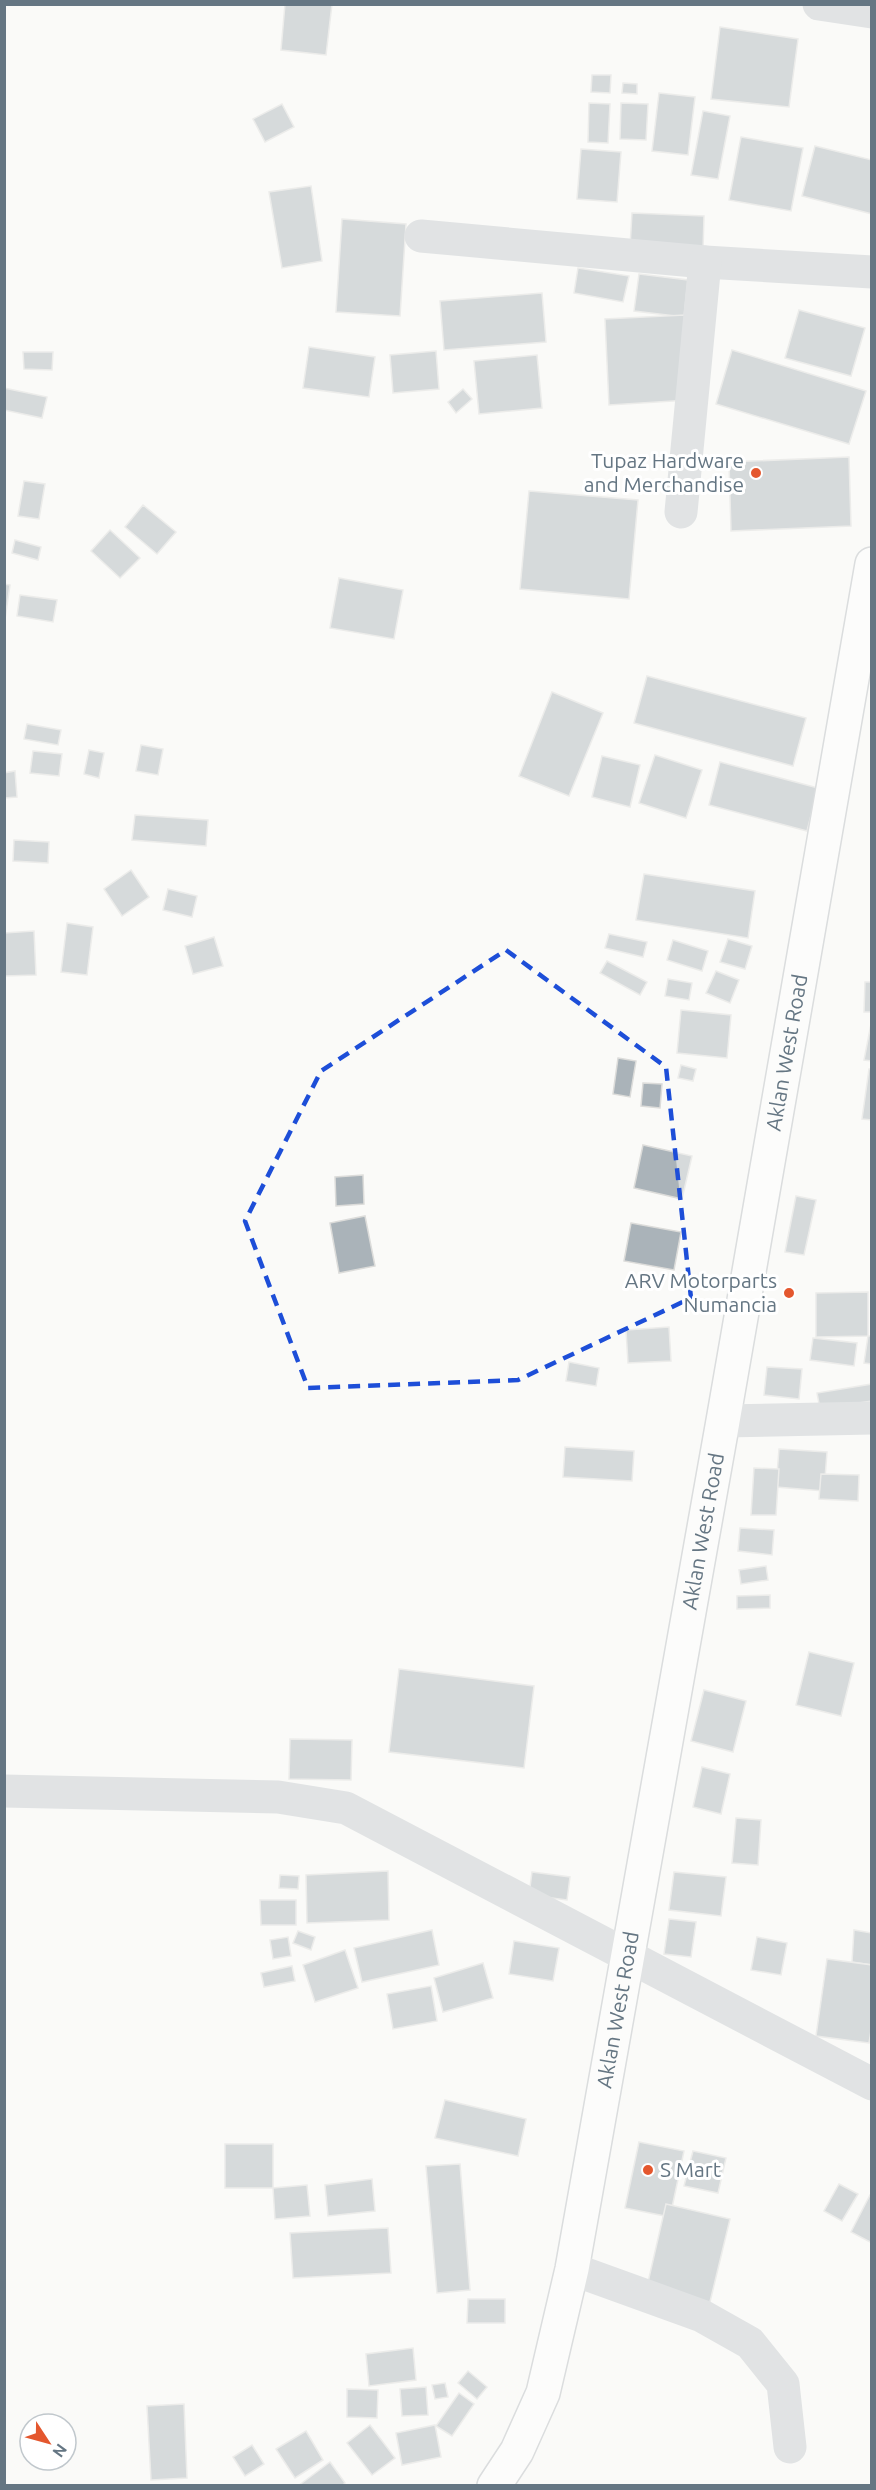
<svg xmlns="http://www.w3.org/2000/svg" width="876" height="2490" viewBox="0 0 876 2490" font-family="Ubuntu,sans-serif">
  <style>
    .building { fill: #aab3b9; stroke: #dcdcda; stroke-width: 1.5 }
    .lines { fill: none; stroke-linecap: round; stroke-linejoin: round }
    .major-casing { stroke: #b5babe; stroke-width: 36 }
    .minor { stroke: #c3c8cc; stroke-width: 33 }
    .major { stroke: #fff; stroke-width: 33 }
    .marked { fill: none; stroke: #1d4ed8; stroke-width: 4.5; stroke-dasharray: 12 8; stroke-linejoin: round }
    .poi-dot { fill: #e4572e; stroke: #fff; stroke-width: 2 }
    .labels { text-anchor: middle; stroke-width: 6; stroke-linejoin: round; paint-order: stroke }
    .poi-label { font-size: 21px; fill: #657683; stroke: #fff; text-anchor: end }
    .street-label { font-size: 21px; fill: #657683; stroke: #fff }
  </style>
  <rect width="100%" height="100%" fill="#fafaf8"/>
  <g class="building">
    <polygon points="285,4 332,4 326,55 281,50"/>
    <polygon points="720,27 798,39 789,107 711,99"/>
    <polygon points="592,75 611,75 610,93 591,92"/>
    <polygon points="623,83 637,84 637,94 622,93"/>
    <polygon points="659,93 695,97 688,155 652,151"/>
    <polygon points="589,103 610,104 608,143 588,142"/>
    <polygon points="621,103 648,104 646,140 620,139"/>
    <polygon points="282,104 294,127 265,142 253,119"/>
    <polygon points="703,111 730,116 718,179 691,175"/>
    <polygon points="741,137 803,148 791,211 729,200"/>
    <polygon points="815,146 872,160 872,214 802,196"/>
    <polygon points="581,149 621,152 617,202 577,199"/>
    <polygon points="311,186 322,261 282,268 269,192"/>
    <polygon points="632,213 704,216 703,250 630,247"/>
    <polygon points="342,219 406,224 400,316 336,312"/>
    <polygon points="578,268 629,276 623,302 574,293"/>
    <polygon points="639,274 688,280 684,317 634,311"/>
    <polygon points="542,293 546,342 444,350 440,301"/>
    <polygon points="799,310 865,328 851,376 785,358"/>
    <polygon points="685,315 689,400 609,405 605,319"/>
    <polygon points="309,347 375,357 369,397 303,388"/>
    <polygon points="732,350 866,391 849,444 716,404"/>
    <polygon points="436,351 439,389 393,393 390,355"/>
    <polygon points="23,352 53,352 52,370 24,369"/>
    <polygon points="537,355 542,408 479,414 474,361"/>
    <polygon points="4,388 47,397 42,418 4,410"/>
    <polygon points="463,389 472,399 456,413 448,402"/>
    <polygon points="849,457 851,526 731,531 729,462"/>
    <polygon points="24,481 45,484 39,519 18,516"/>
    <polygon points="529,491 638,500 629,599 520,589"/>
    <polygon points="143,505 176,532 157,554 125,527"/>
    <polygon points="110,530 140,558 120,578 91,551"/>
    <polygon points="15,540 41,547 38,560 12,553"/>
    <polygon points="339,578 403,590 394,639 330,628"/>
    <polygon points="4,584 10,585 5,619 4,619"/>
    <polygon points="20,595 57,600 53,622 17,616"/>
    <polygon points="647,676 806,718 793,766 634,723"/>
    <polygon points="552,692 603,713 569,796 519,776"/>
    <polygon points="27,724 61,730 58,745 24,739"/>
    <polygon points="141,745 163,749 158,775 136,771"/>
    <polygon points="89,750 104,753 99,778 84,774"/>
    <polygon points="33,751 62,754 59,776 30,773"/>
    <polygon points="655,755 702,770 686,818 639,803"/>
    <polygon points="602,756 640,765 630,807 592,797"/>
    <polygon points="720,762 818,788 807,831 709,805"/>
    <polygon points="15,771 17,797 4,798 4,773"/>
    <polygon points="135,815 208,820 206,846 132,840"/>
    <polygon points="14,840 49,842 48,863 13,861"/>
    <polygon points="131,870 149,897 122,916 104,889"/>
    <polygon points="644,874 755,891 748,938 636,920"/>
    <polygon points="168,889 197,896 192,917 163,910"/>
    <polygon points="67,923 93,927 87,975 61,972"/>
    <polygon points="34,931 36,975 4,976 4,933"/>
    <polygon points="609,934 647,942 643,957 605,948"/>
    <polygon points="214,937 223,966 193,974 185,946"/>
    <polygon points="728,939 752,946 745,969 720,962"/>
    <polygon points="673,940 708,951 702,971 667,960"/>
    <polygon points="607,961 647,982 640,995 600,973"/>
    <polygon points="716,971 739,980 730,1003 706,993"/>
    <polygon points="668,979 692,983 689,1000 665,996"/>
    <polygon points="865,982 872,982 872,1012 864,1012"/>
    <polygon points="681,1010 731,1015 727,1058 677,1053"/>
    <polygon points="871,1024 872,1024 872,1061 864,1060"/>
    <polygon points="618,1058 636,1061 630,1097 613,1094"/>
    <polygon points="681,1065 696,1069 693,1081 678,1078"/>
    <polygon points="869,1069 872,1069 872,1120 862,1119"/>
    <polygon points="643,1083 662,1084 660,1108 641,1106"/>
    <polygon points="643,1145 692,1156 682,1199 634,1188"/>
    <polygon points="363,1175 364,1204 336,1206 335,1177"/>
    <polygon points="796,1196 816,1200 804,1255 785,1252"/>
    <polygon points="365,1216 375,1266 339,1273 330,1223"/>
    <polygon points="631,1223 681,1232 674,1270 624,1261"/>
    <polygon points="868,1292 868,1336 816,1337 816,1293"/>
    <polygon points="669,1327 671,1361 628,1363 626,1330"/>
    <polygon points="868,1336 872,1336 872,1364 864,1363"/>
    <polygon points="813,1338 857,1343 854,1366 810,1360"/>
    <polygon points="569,1362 599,1368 596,1386 566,1381"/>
    <polygon points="767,1367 802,1369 799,1399 764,1395"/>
    <polygon points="872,1384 872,1401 820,1409 817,1393"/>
    <polygon points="565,1447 634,1451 632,1481 563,1477"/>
    <polygon points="779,1449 827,1452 824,1491 776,1487"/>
    <polygon points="754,1468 779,1469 776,1515 751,1515"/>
    <polygon points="821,1474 859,1475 858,1501 819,1499"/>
    <polygon points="740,1528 774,1530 772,1555 738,1551"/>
    <polygon points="766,1566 768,1580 741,1584 739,1570"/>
    <polygon points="770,1595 770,1608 737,1609 737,1596"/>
    <polygon points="809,1652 854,1663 841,1716 796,1705"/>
    <polygon points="399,1669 534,1686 524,1768 389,1752"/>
    <polygon points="704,1690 746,1701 733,1752 691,1741"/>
    <polygon points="290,1739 352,1740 351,1780 289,1779"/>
    <polygon points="702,1767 730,1774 721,1814 693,1807"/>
    <polygon points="736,1818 761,1820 758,1865 732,1863"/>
    <polygon points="388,1871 389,1920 307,1923 306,1875"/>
    <polygon points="532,1872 570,1877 567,1900 529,1895"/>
    <polygon points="674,1872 726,1877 721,1916 669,1910"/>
    <polygon points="280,1875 299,1876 298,1889 279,1888"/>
    <polygon points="260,1900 296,1900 296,1925 261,1925"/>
    <polygon points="669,1919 696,1922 691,1957 664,1954"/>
    <polygon points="872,1927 872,1965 852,1962 854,1930 871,1933"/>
    <polygon points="432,1930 439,1965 362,1982 354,1948"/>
    <polygon points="298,1931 315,1937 311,1950 293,1943"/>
    <polygon points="288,1937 291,1956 273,1959 270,1940"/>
    <polygon points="757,1937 787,1943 781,1975 751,1970"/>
    <polygon points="514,1941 559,1948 553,1981 509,1974"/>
    <polygon points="345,1950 358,1988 315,2002 303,1965"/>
    <polygon points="827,1959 872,1965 872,2024 869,2043 816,2036"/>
    <polygon points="483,1963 493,1998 443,2012 434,1978"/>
    <polygon points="292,1966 295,1981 264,1987 261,1973"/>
    <polygon points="431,1986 437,2021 393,2029 387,1994"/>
    <polygon points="445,2100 526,2119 518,2156 435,2138"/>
    <polygon points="639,2142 684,2151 670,2217 625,2208"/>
    <rect x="225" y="2144" width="48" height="44"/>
    <polygon points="693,2151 726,2158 718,2193 684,2186"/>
    <polygon points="460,2164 470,2290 437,2293 426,2166"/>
    <polygon points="372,2179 375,2211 328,2216 325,2185"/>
    <polygon points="839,2184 858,2194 842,2221 824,2211"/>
    <polygon points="307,2185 310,2216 275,2219 273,2188"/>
    <polygon points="870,2195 872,2196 872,2243 851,2232"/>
    <polygon points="666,2204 730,2219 709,2306 646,2291"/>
    <polygon points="388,2228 391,2273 293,2278 290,2233"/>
    <polygon points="468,2299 505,2299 505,2323 467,2323"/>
    <polygon points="413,2348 416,2380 369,2386 366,2354"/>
    <polygon points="468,2371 487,2387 477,2399 458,2383"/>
    <polygon points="445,2383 448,2397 435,2399 432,2385"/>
    <polygon points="426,2387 428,2415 402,2416 400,2389"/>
    <polygon points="347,2389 378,2390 377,2418 347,2417"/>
    <polygon points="459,2393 474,2404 452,2436 436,2426"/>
    <polygon points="184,2404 187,2478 151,2480 147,2406"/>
    <polygon points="370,2425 395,2458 372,2475 347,2443"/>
    <polygon points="435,2425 441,2457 402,2465 396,2433"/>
    <polygon points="306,2431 323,2460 295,2478 276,2449"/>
    <polygon points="252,2445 264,2464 245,2476 233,2457"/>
    <polygon points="330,2462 345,2483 342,2486 298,2486"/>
  </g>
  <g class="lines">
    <g class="major-casing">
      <g id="major">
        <path id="s1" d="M494,2486L517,2451L543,2393L572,2269L723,1421L872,564"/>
      </g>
    </g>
    <g class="minor">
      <polyline points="819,4 872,12"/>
      <polyline points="421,236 705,262 872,272"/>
      <polyline points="681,512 705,262"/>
      <polyline points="723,1421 872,1418"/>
      <polyline points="4,1791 278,1797 346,1808 872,2084"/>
      <polyline points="572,2269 702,2316 750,2343 783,2384 790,2447"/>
    </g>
    <use href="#major" class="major"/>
  </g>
  <path d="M0 0H876V2490H0ZM506,950L666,1067L691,1298L518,1380L308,1388L245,1221L321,1071Z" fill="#fafaf8" fill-opacity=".55" fill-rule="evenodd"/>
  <path class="marked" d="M506,950L666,1067L691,1298L518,1380L308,1388L245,1221L321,1071Z"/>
  <g class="poi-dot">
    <circle cx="756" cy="473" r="6"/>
    <circle cx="789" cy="1293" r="6"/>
    <circle cx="648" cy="2170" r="6"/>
  </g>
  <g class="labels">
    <g class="poi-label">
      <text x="744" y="468">Tupaz Hardware<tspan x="744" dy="24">and Merchandise</tspan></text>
      <text x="777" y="1288">ARV Motorparts<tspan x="777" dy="24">Numancia</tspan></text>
      <text x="660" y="2177" text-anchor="start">S Mart</text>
    </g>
    <g class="street-label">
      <text dy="7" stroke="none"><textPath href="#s1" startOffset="1468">Aklan West Road</textPath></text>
      <text dy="7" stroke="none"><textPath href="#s1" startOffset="982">Aklan West Road</textPath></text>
      <text dy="7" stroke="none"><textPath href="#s1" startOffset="496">Aklan West Road</textPath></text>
    </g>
  </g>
  <rect width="876" height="2490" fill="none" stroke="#657683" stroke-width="12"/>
  <g transform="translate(48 2442) rotate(126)"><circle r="28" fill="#ffffff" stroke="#c1c8cd" stroke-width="1.5"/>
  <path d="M0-4.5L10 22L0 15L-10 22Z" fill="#e4572e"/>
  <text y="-9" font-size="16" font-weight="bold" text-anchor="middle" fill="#657683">N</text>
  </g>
</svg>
